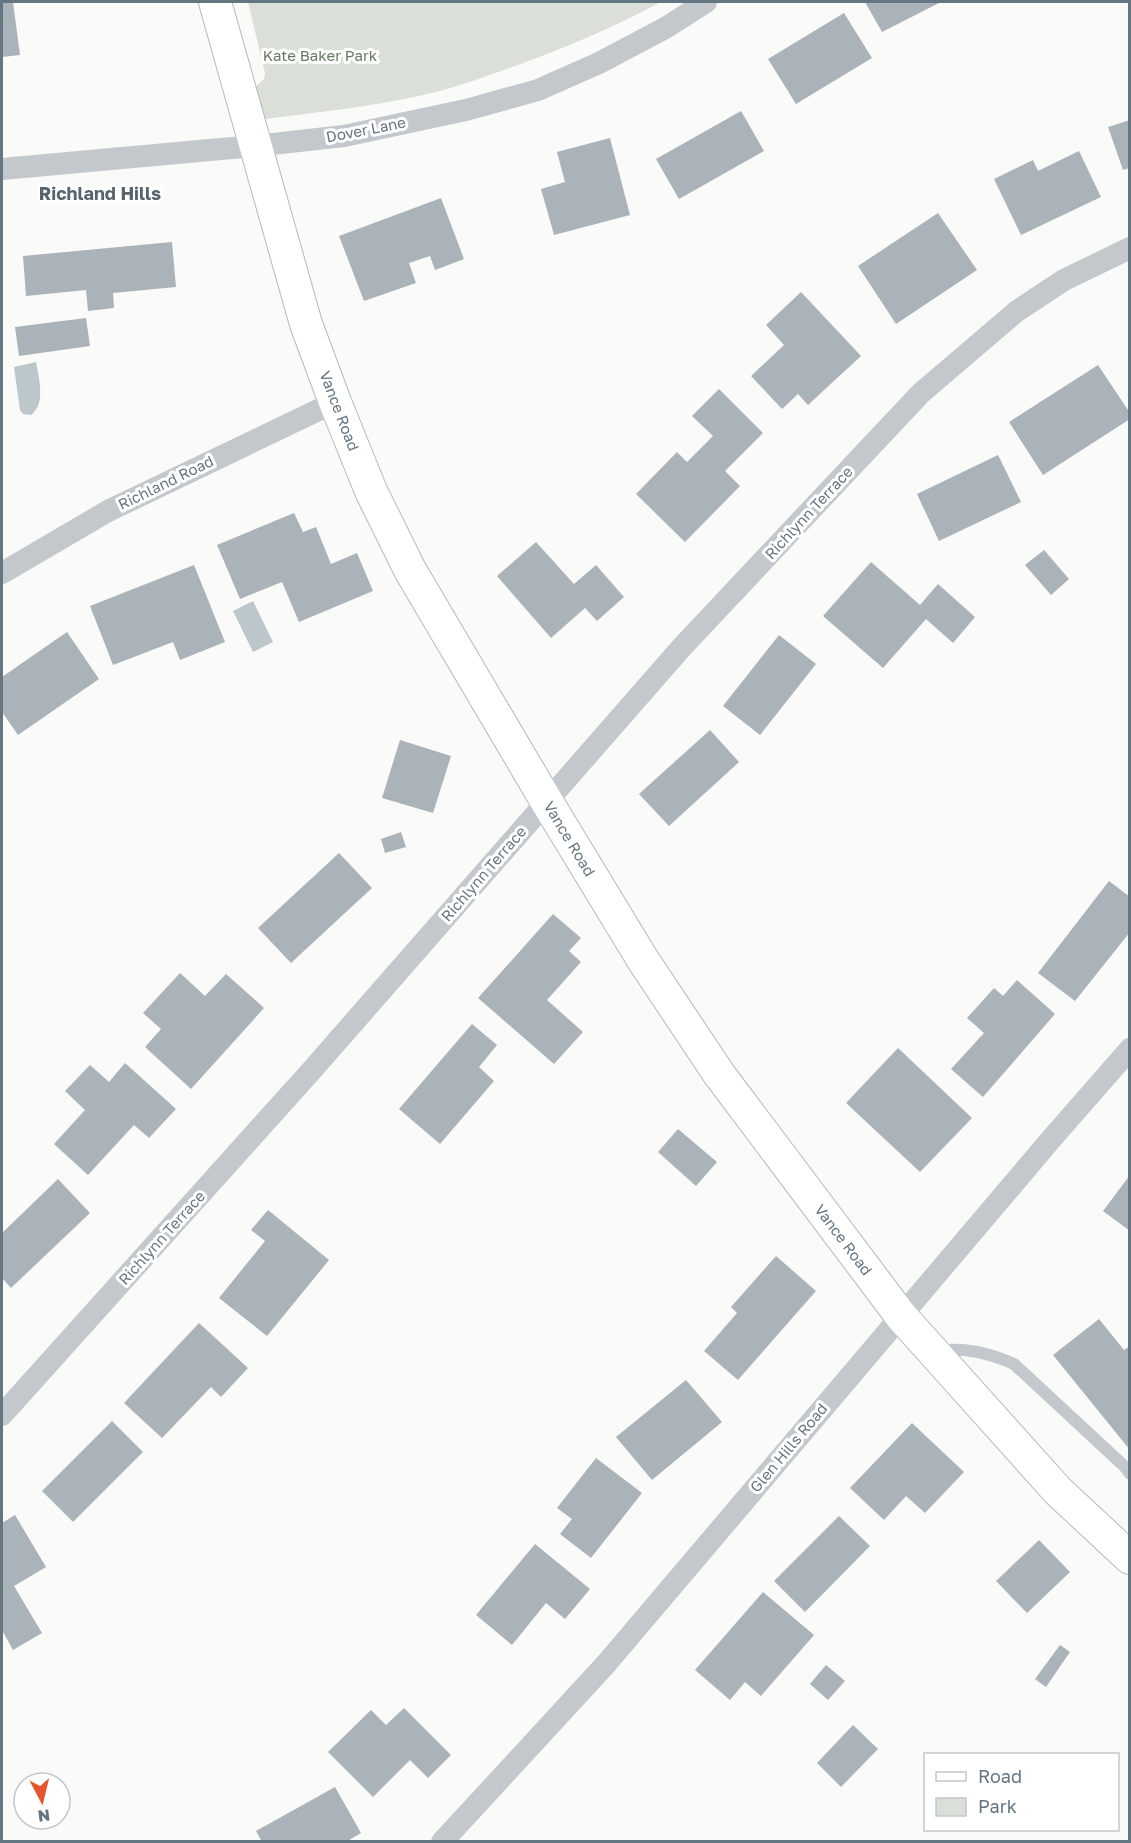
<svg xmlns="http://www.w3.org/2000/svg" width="1131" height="1843" viewBox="0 0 1131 1843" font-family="'Golos Text',sans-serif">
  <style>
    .green { fill: #dadfd7 }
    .water { fill: #bbc7cb }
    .building { fill: #aab3b9 }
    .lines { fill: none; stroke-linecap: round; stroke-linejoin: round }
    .secondary-casing { stroke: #b3babf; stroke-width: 34 }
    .lane { stroke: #c3c8cc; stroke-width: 12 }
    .street { stroke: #c3c8cc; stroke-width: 22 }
    .secondary { stroke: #fff; stroke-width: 32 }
    .labels { text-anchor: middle; stroke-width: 6; stroke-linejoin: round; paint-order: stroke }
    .park-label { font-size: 15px; fill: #687a64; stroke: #fff }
    .street-label { font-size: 15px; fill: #657683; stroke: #fff }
    .quarter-label { font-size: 18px; font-weight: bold; fill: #57646e; stroke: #fff }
  </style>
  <rect width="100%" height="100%" fill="#fafaf8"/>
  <path class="green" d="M248,2H661C614,27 565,48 515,66C484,77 455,88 423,95C371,107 318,112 265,119L257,112L252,90L264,79L265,73Z"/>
  <g class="water">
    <path d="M36,362C39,379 46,404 31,415L23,414L20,410L14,367Z"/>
    <polygon points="253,601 273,642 253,652 233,611"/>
  </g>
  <g class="building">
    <polygon points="2,2 13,2 20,55 2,57"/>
    <polygon points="865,2 941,2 882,32"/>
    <polygon points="844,13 872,58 796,104 768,59"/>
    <polygon points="741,111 764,151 679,199 656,159"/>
    <polygon points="1130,120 1130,168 1123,170 1108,127"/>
    <polygon points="610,138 630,215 554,235 541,189 565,182 557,152"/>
    <polygon points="1079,151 1101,197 1021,235 994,179 1033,160 1038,171"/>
    <polygon points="441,198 464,259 435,270 430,256 409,263 416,283 364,301 339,236"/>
    <polygon points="938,213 977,270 896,324 858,266"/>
    <polygon points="172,242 176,287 113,293 114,308 88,311 86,290 26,296 23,256"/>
    <polygon points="801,292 861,356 808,405 798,394 782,409 751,376 784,345 766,325"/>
    <polygon points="86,318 90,346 19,356 15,327"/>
    <polygon points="1098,365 1130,413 1130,419 1043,475 1009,422"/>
    <polygon points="719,389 763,433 725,471 740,486 685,542 636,494 677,452 687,462 713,436 692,416"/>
    <polygon points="998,455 1021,502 939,541 917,494"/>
    <polygon points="294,513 303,532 316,527 331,564 357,553 373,591 299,622 282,582 240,599 217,545"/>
    <polygon points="536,542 574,584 596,565 624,597 597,621 585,608 551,638 497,576"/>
    <polygon points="1044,550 1069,579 1051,595 1025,565"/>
    <polygon points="871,562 920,605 938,584 975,617 953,643 926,619 883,668 823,616"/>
    <polygon points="194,565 225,642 180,660 173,642 113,665 90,606"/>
    <polygon points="67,632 99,679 18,735 2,712 2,677"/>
    <polygon points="779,635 816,664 760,735 723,706"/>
    <polygon points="710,730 739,762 669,826 639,794"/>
    <polygon points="400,740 451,756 433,813 382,798"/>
    <polygon points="401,832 406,847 385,853 381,839"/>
    <polygon points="339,853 372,888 291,963 258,928"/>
    <polygon points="1109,881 1130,897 1130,932 1075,1001 1038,973"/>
    <polygon points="553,914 581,938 569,951 581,962 547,1000 583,1032 554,1064 478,998"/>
    <polygon points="180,973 205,996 226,974 264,1008 191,1089 145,1047 161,1029 143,1013"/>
    <polygon points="1017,980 1055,1014 983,1097 951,1069 984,1033 967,1018 994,988 1003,996"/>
    <polygon points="472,1024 497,1045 479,1067 494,1081 440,1144 399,1109"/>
    <polygon points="898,1048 972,1118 920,1172 846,1103"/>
    <polygon points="125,1063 176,1109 149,1138 134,1125 88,1175 54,1144 85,1110 65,1091 90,1065 109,1082"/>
    <polygon points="678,1129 717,1162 696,1186 658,1152"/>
    <polygon points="1130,1175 1130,1231 1103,1211"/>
    <polygon points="58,1179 90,1213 11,1288 2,1278 2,1233"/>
    <polygon points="268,1210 329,1260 267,1336 219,1298 265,1241 251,1230"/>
    <polygon points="776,1256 816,1291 738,1380 704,1351 737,1313 731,1307"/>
    <polygon points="1099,1319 1124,1350 1130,1346 1130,1450 1053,1355"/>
    <polygon points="199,1323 248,1368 221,1397 211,1387 162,1438 124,1403"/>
    <polygon points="686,1380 722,1422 652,1480 616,1437"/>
    <polygon points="112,1421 143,1452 73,1522 42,1491"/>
    <polygon points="912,1423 964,1472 925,1513 906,1496 884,1520 850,1488"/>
    <polygon points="596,1458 642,1493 591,1558 560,1534 572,1519 557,1508"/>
    <polygon points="15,1515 46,1567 14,1586 42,1633 13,1650 2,1630 2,1523"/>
    <polygon points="839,1516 870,1546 805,1612 774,1581"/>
    <polygon points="1039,1540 1070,1572 1027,1613 996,1581"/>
    <polygon points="535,1544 590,1589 565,1619 546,1603 512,1645 476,1615"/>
    <polygon points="763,1592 814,1635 761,1696 745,1682 730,1700 695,1670"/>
    <polygon points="1060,1645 1070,1652 1046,1687 1035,1679"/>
    <polygon points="826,1665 845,1681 828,1700 810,1684"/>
    <polygon points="404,1708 451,1755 428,1778 410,1760 373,1797 328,1752 371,1710 386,1725"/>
    <polygon points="853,1725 878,1749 841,1787 817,1763"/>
    <polygon points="335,1787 361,1833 346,1842 262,1842 256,1831"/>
  </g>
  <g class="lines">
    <g class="secondary-casing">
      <polyline id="secondary" points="215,2 306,324 335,402 371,491 410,570 547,802 643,960 719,1074 901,1316 1058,1491 1130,1558"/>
    </g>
    <path class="lane" d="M937,1351C965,1347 989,1353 1014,1364L1124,1466L1130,1474"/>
    <g class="street">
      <polyline points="2,169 254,146 344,136 466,110 538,90 599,63 667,27 706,2"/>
      <polyline points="2,573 108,511 335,402"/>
      <polyline points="2,1415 312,1070 682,647 921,393 1017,311 1064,280 1130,248"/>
      <polyline points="442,1842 606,1664 1053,1137 1130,1049"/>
    </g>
    <use href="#secondary" class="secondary"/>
  </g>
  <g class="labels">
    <g class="park-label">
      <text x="320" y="61">Kate Baker Park</text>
    </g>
    <g class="street-label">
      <text transform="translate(366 130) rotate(-11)" y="5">Dover Lane</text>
      <text transform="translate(339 411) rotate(69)" y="5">Vance Road</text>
      <text transform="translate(166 483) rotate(-26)" y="5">Richland Road</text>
      <text transform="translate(809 513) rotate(-47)" y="5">Richlynn Terrace</text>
      <text transform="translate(569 839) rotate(59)" y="5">Vance Road</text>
      <text transform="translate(484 874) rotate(-49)" y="5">Richlynn Terrace</text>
      <text transform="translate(162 1238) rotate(-48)" y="5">Richlynn Terrace</text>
      <text transform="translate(843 1240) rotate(53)" y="5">Vance Road</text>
      <text transform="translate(789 1448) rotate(-50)" y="5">Glen Hills Road</text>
    </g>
    <g class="quarter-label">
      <text x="100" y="200">Richland Hills</text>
    </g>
  </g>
  <rect width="1131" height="1843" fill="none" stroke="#657683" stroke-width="6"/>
  <rect x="924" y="1753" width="195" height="78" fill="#ffffff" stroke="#c1c8cd" stroke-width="1.5"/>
  <rect x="936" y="1772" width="30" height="9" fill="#ffffff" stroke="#c1c8cd" stroke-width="1.5"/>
  <text x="978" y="1783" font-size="18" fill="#657683">Road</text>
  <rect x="936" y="1798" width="30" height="18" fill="#dadfd7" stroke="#c1c8cd" stroke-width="1.5"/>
  <text x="978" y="1813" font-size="18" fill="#657683">Park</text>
  <g transform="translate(42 1801) rotate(173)"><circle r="28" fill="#ffffff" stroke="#c1c8cd" stroke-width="1.5"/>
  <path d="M0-4.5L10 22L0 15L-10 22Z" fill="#e4572e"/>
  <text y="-9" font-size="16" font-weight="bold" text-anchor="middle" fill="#657683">N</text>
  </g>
</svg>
